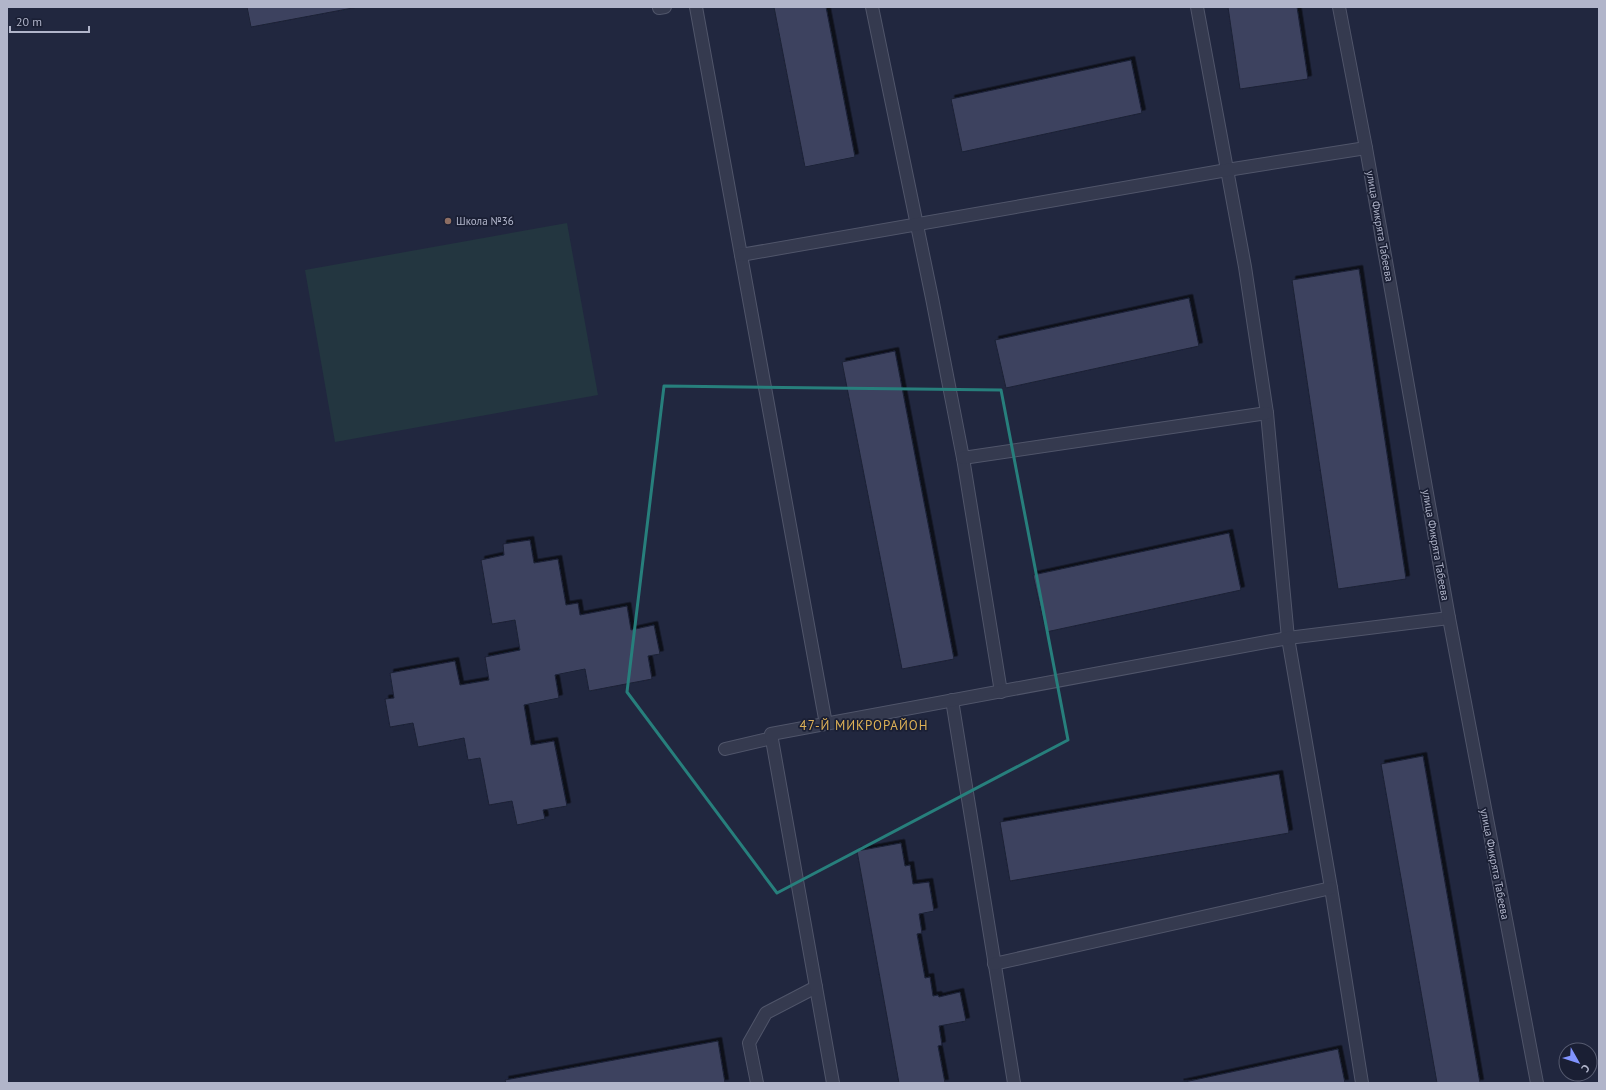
<svg xmlns="http://www.w3.org/2000/svg" width="1606" height="1090" viewBox="0 0 1606 1090" font-family="'PT Sans',sans-serif">
  <style>
    .green { fill: #233640 }
    .building { fill: #3d435f; stroke: #1c2136; filter: url(#shadow) }
    .lines { fill: none; stroke-linecap: round; stroke-linejoin: round }
    .service-casing { stroke: #50556a; stroke-width: 14 }
    .minor-casing { stroke: #50556a; stroke-width: 14 }
    .service { stroke: #353a4f; stroke-width: 12 }
    .minor { stroke: #353a4f; stroke-width: 12 }
    .marked { fill: none; stroke: #277f7c; stroke-width: 3; stroke-linejoin: round }
    .education-dot { fill: #8d6e63; stroke: #1a1f34; stroke-width: 1.5 }
    .labels { text-anchor: middle; stroke-width: 3.5; stroke-linejoin: round; paint-order: stroke }
    .poi-label { font-size: 11px; fill: #b1b5ca; stroke: #1a1f34; text-anchor: start }
    .street-label { font-size: 11px; fill: #b1b5ca; stroke: #1a1f34 }
    .quarter-label { font-size: 13px; letter-spacing: 1px; fill: #dfb257; stroke: #1a1f34 }
  </style>
  <defs>
    <filter id="shadow"><feDropShadow dx="3.5" dy="-3.5" stdDeviation="0" flood-color="#0009"/></filter>
  </defs>
  <rect width="100%" height="100%" fill="#21273f"/>
  <polygon class="green" points="567,223 598,395 335,442 305,270"/>
  <g class="building">
    <polygon points="247,7 358,7 251,27"/>
    <polygon points="774,7 826,7 855,157 805,167"/>
    <polygon points="1228,7 1297,7 1308,79 1240,89"/>
    <polygon points="1131,60 1142,113 962,152 951,99"/>
    <polygon points="1359,269 1406,579 1338,589 1292,280"/>
    <polygon points="1189,298 1199,346 1006,388 995,340"/>
    <polygon points="895,351 954,659 902,669 842,362"/>
    <polygon points="1229,533 1241,590 1046,632 1033,575"/>
    <polygon points="530,540 534,563 558,559 566,605 578,603 580,615 627,606 631,630 654,625 660,654 648,656 652,679 589,691 585,669 555,675 559,698 524,705 531,745 554,741 567,806 543,810 545,819 517,825 512,801 489,805 480,758 468,760 464,738 418,747 413,723 390,727 385,699 394,698 390,673 455,661 460,685 489,680 485,657 520,650 515,620 492,624 481,560 504,555 503,544"/>
    <polygon points="1423,756 1480,1083 1437,1083 1381,764"/>
    <polygon points="1279,774 1289,833 1010,881 1000,822"/>
    <polygon points="901,843 905,866 910,865 913,884 929,882 934,911 919,914 922,933 917,934 925,978 930,977 933,996 938,995 939,997 960,992 966,1021 939,1026 942,1045 938,1046 945,1083 899,1083 857,851"/>
    <polygon points="718,1041 725,1083 506,1083 505,1080"/>
    <polygon points="1338,1049 1345,1083 1180,1083"/>
  </g>
  <g class="lines">
    <g class="service-casing">
      <g id="service">
        <polyline points="696,7 826,724"/>
        <polyline points="872,7 932,298 963,458 1001,692"/>
        <polyline points="1197,7 1245,267 1267,413 1288,638 1331,888 1362,1083"/>
        <polyline points="659,8 665,7"/>
        <polyline points="741,255 1227,170 1366,148"/>
        <polyline points="963,458 1267,413"/>
        <polyline points="952,700 1014,1083"/>
        <polyline points="725,749 772,738"/>
        <polyline points="994,964 1331,888"/>
        <polyline points="757,1083 749,1043 766,1013 816,987"/>
        <polyline points="833,1083 771,734 1288,638 1449,618"/>
      </g>
    </g>
    <g class="minor-casing">
      <polyline id="minor" points="1339,7 1366,148 1449,618 1537,1083"/>
    </g>
    <use href="#service" class="service"/>
    <use href="#minor" class="minor"/>
  </g>
  <path class="marked" d="M664,386L1001,390L1068,740L777,893L627,692Z"/>
  <circle class="education-dot" cx="448" cy="221" r="4"/>
  <g class="labels">
    <g class="poi-label">
      <text x="456" y="225">Школа №36</text>
    </g>
    <g class="street-label">
      <text transform="translate(1380 226) rotate(80)" y="4">улица Фикрята Табеева</text>
      <text transform="translate(1436 545) rotate(80)" y="4">улица Фикрята Табеева</text>
      <text transform="translate(1495 864) rotate(79)" y="4">улица Фикрята Табеева</text>
    </g>
    <g class="quarter-label">
      <text x="864" y="730">47-Й МИКРОРАЙОН</text>
    </g>
  </g>
  <rect width="1606" height="1090" fill="none" stroke="#b1b5ca" stroke-width="16"/>
  <g transform="translate(1578 1062) rotate(129)"><circle r="19" fill="#1a1f34" stroke="#565b70"/>
  <path d="M0-3L7 15L0 10L-7 15Z" fill="#8194ff"/>
  <text y="-6" font-size="11" font-weight="bold" text-anchor="middle" fill="#b1b5ca">С</text>
  </g>
  <path d="M10 26v6h79v-6" fill="none" stroke="#b1b5ca" stroke-width="2"/>
  <text x="16" y="26" font-size="12" fill="#b1b5ca" stroke="#1a1f34" stroke-width="3" paint-order="stroke">20 m</text>
</svg>
